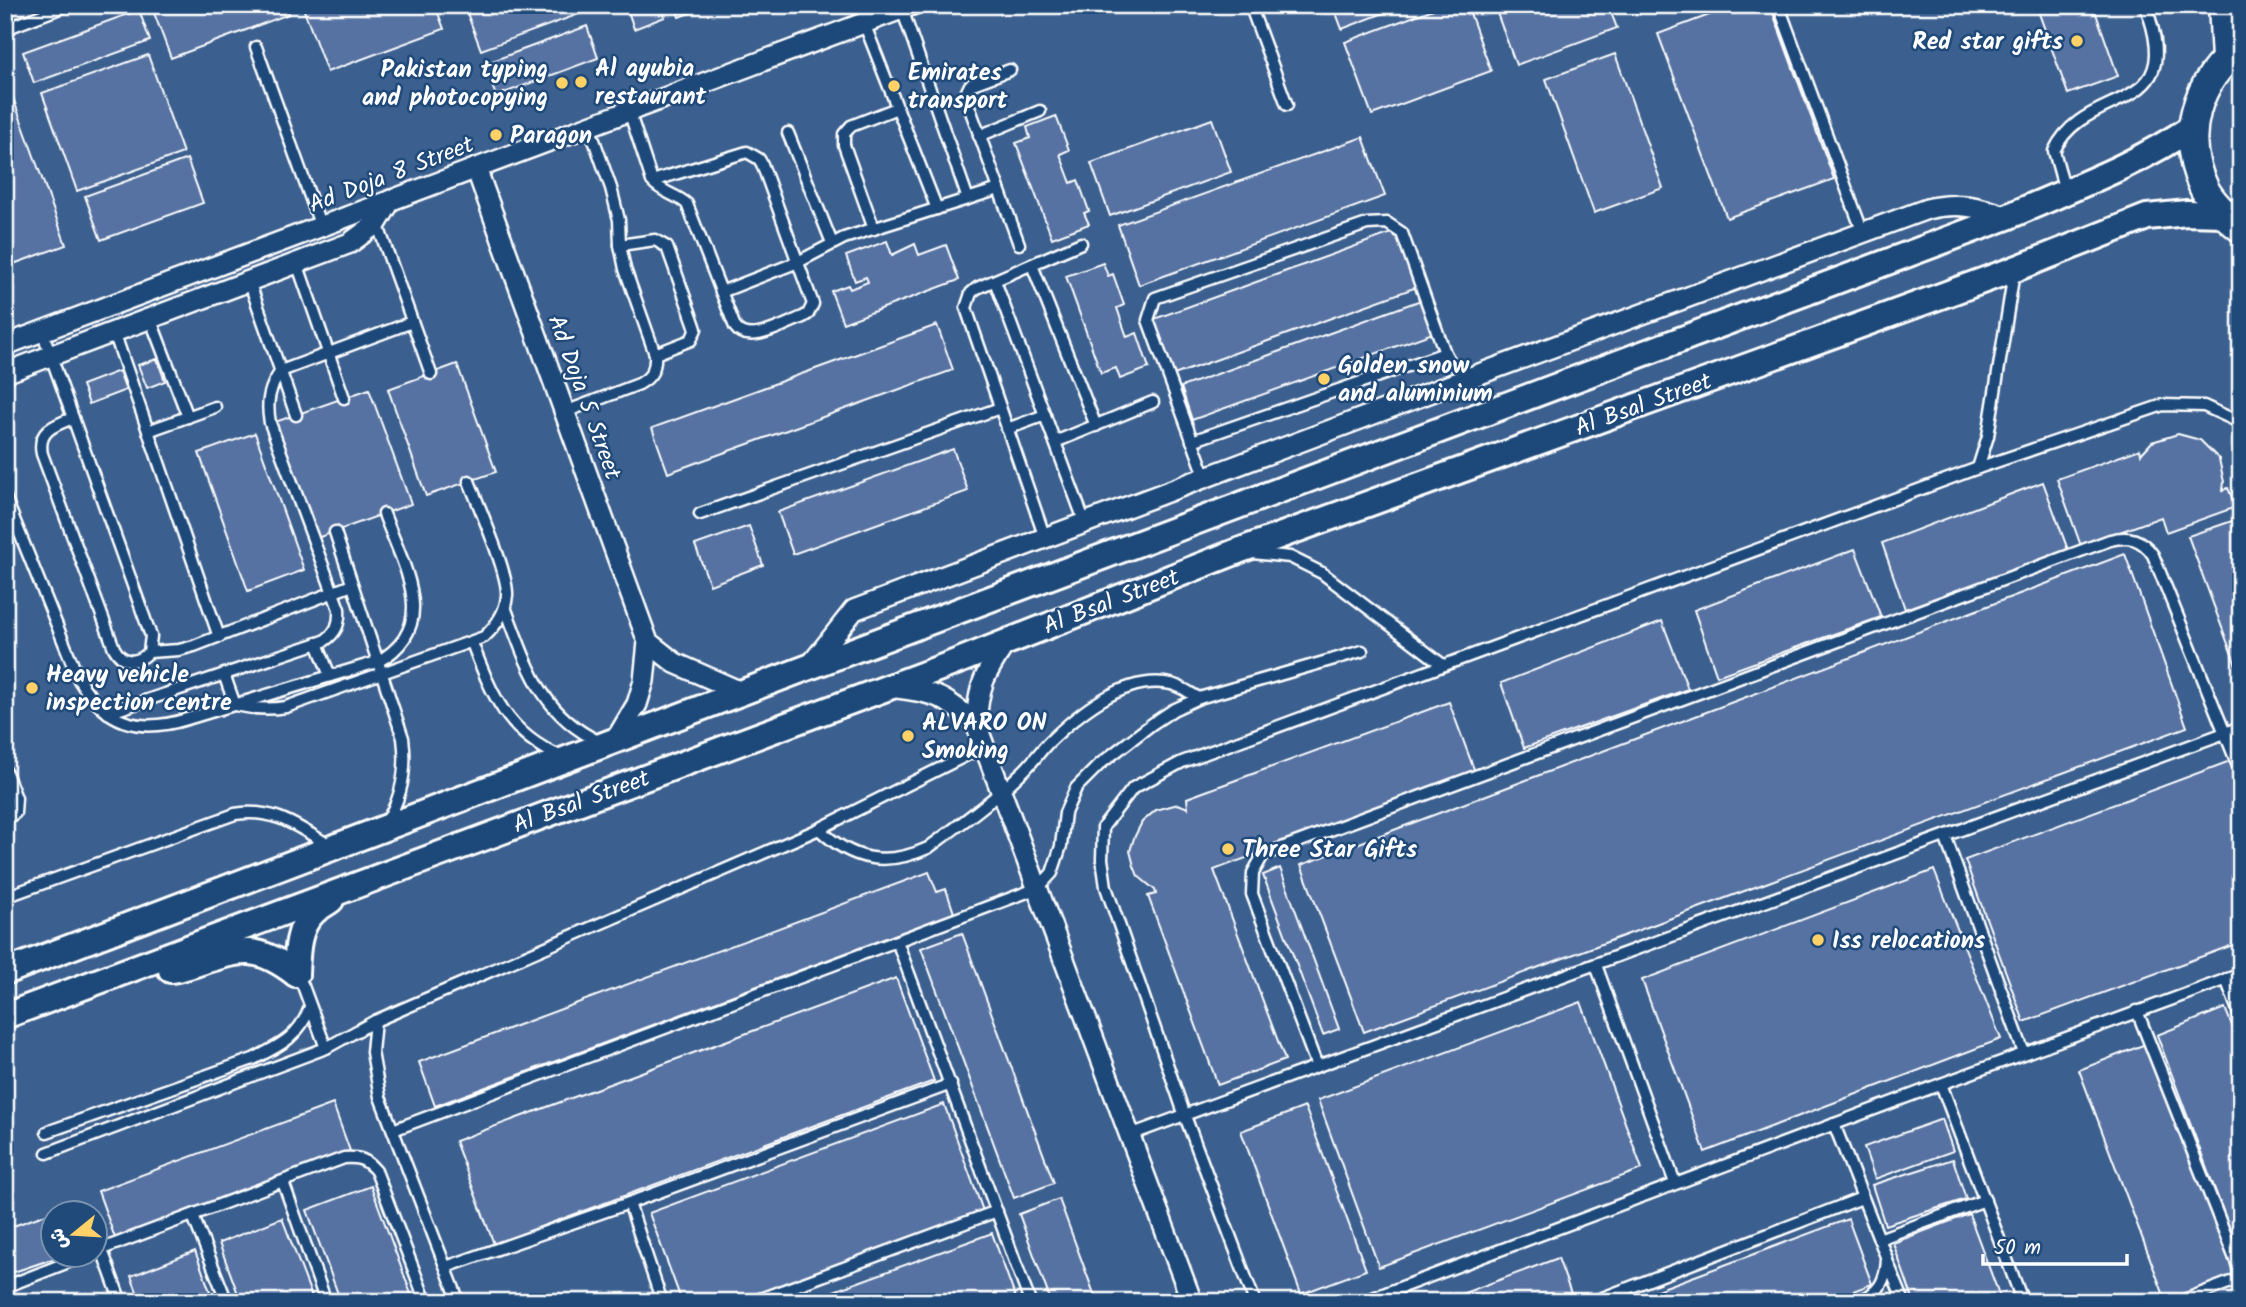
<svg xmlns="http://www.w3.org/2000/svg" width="2246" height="1307" viewBox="0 0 2246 1307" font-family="Kalam,'Playpen Sans Arabic',sans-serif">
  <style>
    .built { fill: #3a5e8e; fill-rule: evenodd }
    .building { fill: #5672a2; stroke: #fff; stroke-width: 2 }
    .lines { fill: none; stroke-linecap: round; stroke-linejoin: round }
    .service-casing { stroke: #fff; stroke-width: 15 }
    .minor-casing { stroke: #fff; stroke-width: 24 }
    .tertiary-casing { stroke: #fff; stroke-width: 30 }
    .secondary-casing { stroke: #fff; stroke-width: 33 }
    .service { stroke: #1f4a7a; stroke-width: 10 }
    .minor { stroke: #1f4a7a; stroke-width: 19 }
    .tertiary { stroke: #1f4a7a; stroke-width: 24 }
    .secondary { stroke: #1f4a7a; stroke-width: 28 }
    .poi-dot { fill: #ffd166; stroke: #1f4a7a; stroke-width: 2.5 }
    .labels { text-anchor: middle; stroke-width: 5; stroke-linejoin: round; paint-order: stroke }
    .poi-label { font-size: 24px; font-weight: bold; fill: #fff; stroke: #1f4a7a; text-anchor: start }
    .street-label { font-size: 24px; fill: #fff; stroke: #1f4a7a }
  </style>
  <rect width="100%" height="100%" fill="#295182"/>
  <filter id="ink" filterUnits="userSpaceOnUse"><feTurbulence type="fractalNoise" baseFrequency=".0143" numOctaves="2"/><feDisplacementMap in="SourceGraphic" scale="14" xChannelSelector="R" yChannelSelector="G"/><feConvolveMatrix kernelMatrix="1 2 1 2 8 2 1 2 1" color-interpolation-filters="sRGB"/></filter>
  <g filter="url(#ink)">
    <path class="built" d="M5,5H2241V1302H5ZM52,1212H94V1254H52Z"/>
    <g class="building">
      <polygon points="5,5 31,5 8,13"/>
      <polygon points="151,5 286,5 289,14 171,58"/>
      <polygon points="302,5 435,5 444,29 327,72"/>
      <polygon points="464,5 579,5 582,13 481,50"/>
      <polygon points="626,5 661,5 665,17 634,29"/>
      <polygon points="675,5 712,5 679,17"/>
      <polygon points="1333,5 1381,5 1384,13 1342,29"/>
      <polygon points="1444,5 1467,5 1491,71 1372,115 1345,42"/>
      <polygon points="1494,5 1608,5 1617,28 1516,65"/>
      <polygon points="1736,5 1770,5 1834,179 1727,218 1658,34"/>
      <polygon points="2036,5 2093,5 2118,76 2068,94"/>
      <polygon points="139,10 150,41 34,83 23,52"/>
      <polygon points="587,26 598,58 496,96 484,64"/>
      <polygon points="1615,54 1663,188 1594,213 1546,79"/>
      <polygon points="148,55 183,153 77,191 42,93"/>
      <polygon points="12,95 66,245 5,267 5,98"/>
      <polygon points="1056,116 1069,150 1060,154 1071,183 1078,180 1089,211 1084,213 1089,224 1052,238 1016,143 1030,138 1027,127"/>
      <polygon points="1212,119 1231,172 1110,216 1091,163"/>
      <polygon points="1363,137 1385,196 1139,285 1118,225"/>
      <polygon points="187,159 203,203 101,240 85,196"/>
      <polygon points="1397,231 1417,287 1174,375 1154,319"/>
      <polygon points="887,241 892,255 915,244 919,255 946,245 959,280 843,323 831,291 848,285 850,289 868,282 866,277 855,281 846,256"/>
      <polygon points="1103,263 1108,276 1113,274 1124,305 1117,308 1127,337 1137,333 1149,368 1120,379 1116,368 1101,373 1066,276"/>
      <polygon points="1421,300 1433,333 1192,420 1181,387"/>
      <polygon points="937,325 953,370 668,473 652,428"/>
      <polygon points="157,359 165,381 147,388 138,365"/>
      <polygon points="457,364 496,472 426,496 388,389"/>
      <polygon points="119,371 126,390 89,404 82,385"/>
      <polygon points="369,389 411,504 317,538 275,422"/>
      <polygon points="255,433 304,570 248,591 199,453"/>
      <polygon points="2178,434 2200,440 2219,459 2224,482 2223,490 2228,488 2236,507 2166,532 2161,517 2081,546 2057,479 2140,449 2141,454 2152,442"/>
      <polygon points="953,449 968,491 793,554 778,512"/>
      <polygon points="2043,482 2068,550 1905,609 1882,543"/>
      <polygon points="2241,518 2241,679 2188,536"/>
      <polygon points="749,526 763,565 710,585 695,545"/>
      <polygon points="1855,549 1881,617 1717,676 1694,610"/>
      <polygon points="2125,554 2187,727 1364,1032 1301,865"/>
      <polygon points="1662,621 1688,689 1524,748 1501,683"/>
      <polygon points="1449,702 1475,772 1214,870 1285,1060 1218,1085 1148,896 1156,894 1155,890 1138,876 1134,866 1130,851 1134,838 1142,822 1156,810 1178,804 1188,808 1187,798"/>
      <polygon points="2230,761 2241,790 2241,942 2024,1022 1965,860"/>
      <polygon points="1280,868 1339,1029 1323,1035 1263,875"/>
      <polygon points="1934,870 2001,1039 1705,1152 1642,980"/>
      <polygon points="929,872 937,892 946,889 954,913 435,1106 419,1062"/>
      <polygon points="962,933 1054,1183 1014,1198 921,948"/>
      <polygon points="896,978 934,1081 494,1244 455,1141"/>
      <polygon points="1581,1002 1642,1169 1379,1267 1318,1100"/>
      <polygon points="2225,1008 2241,1048 2241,1259 2157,1035"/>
      <polygon points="2148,1043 2236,1274 2166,1301 2079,1070"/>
      <polygon points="333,1104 350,1151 115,1238 98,1191"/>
      <polygon points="944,1104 983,1211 736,1302 682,1302 649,1213"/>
      <polygon points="1305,1107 1366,1270 1301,1294 1241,1131"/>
      <polygon points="1942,1119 1953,1151 1875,1179 1864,1147"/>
      <polygon points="1953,1159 1966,1199 1885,1225 1872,1185"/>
      <polygon points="371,1186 414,1302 341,1302 307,1210"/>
      <polygon points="1059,1199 1097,1302 1051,1302 1019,1214"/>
      <polygon points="49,1213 52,1224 52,1254 64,1255 5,1275 5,1229"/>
      <polygon points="1969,1214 2000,1297 1988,1302 1914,1302 1893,1243"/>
      <polygon points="282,1218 314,1302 241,1302 219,1243"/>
      <polygon points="1848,1219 1872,1284 1824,1302 1625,1302"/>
      <polygon points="992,1233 1017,1302 804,1302"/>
      <polygon points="195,1251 214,1302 141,1302 131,1276"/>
      <polygon points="1558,1258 1573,1299 1565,1302 1440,1302"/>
      <polygon points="87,1293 90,1302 64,1302"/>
    </g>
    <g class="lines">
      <g class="service-casing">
        <g id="service">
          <polyline points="1250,5 1287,105"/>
          <polyline points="902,9 968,199"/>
          <polyline points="1780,9 1863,233"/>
          <polyline points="864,23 937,209"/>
          <polyline points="5,29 68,5"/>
          <polyline points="256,47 321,227"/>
          <polyline points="1010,70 970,85 965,95 1019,244"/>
          <polyline points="629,111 652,181"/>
          <polyline points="788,133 832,243"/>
          <polyline points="979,136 1040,111"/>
          <path d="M747,152L759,159L762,164L813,304L808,314L803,317C785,324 748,346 735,327L687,204C676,194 662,193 652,181Z"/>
          <path d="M2065,191L2054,151C2086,82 2190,120 2145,5"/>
          <polyline points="377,223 431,374"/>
          <polyline points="874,229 844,145 844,134 851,126 897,108"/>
          <polyline points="620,245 655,240 667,247 694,323 696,329 691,340 655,354"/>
          <polyline points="297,263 344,398"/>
          <polyline points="1032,265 1096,426"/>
          <polyline points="249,281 296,415"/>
          <polyline points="995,281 1085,523"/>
          <polyline points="721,292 798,262 844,238 999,189"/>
          <polyline points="150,318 188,417"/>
          <polyline points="42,331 73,418"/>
          <polyline points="114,332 219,637"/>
          <path d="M565,412L639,384C652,377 656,368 655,354L625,269L620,245L619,220L611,188L589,126"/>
          <path d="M73,418L151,636L149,652C137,665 122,663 114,648L42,454C37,431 54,425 73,418Z"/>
          <polyline points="1007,429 1045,415"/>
          <polyline points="148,431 215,407"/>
          <polyline points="1192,441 1445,353"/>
          <polyline points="1055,442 1153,402"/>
          <polyline points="1978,468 1988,436 2014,272"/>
          <polyline points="1206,478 1148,320 1155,298 1367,224 1387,223 1402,233 1445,353 1451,363 1474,376"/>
          <path d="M5,497L79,680C106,724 139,734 187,719L377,662C442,627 403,566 384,514"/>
          <polyline points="700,514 1000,408"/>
          <path d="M335,532L403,738C407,769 403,796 386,822"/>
          <polyline points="1045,538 966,308 971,293 977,288 1081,243"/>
          <polyline points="1253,553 1290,557 1322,573 1443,665"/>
          <path d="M505,607C527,664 540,714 600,742"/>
          <polyline points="317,643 330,676"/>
          <path d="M472,643C492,695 507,734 562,757"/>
          <polyline points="149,652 179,650 194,646 352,585"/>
          <path d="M224,674L235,705C253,709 268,710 286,707L484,637C496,626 506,613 507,595C508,572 479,507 469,481"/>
          <path d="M108,713L324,641C336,633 340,624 339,609L270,423C266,402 269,388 281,371L412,322"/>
          <polyline points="5,770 16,798 15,813 5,820"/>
          <path d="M819,829C852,861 886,867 928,848C959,825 993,801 1020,774C1031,765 1039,752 1049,742C1078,714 1121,678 1165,683C1178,684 1188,692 1199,698"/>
          <polyline points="1945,836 2024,1053"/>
          <path d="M5,897L235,814C275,808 297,826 330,846"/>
          <polyline points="897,941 1030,1302"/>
          <polyline points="1596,965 1675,1183"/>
          <polyline points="296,974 303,986 326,1048"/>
          <polyline points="2226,979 2241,1018"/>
          <polyline points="2137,1011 2241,1274"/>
          <polyline points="375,1021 372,1052 380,1097 459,1302"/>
          <path d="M1317,1066L1252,894L1253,873L1263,855L2110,540C2129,535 2142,539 2153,555L2241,773"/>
          <polyline points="1941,1084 2022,1300 2017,1302"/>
          <path d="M1834,1124L1887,1259C1886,1282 1878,1294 1857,1302"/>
          <polyline points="393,1130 1038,888 1052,873 1061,846 1065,813 1076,788 1100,764 1152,724 1173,710 1199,698 1362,651"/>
          <path d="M47,1132L253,1059C281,1045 299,1037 310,1007"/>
          <polyline points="1130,1135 2241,727"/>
          <polyline points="47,1153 326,1048 375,1021 819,829 985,746"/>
          <polyline points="283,1182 326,1302"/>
          <polyline points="629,1203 662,1302"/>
          <polyline points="193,1216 227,1302"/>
          <polyline points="1879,1239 1985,1200"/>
          <polyline points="102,1250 121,1302"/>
          <path d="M94,1252L344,1158C359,1157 366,1159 376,1171L426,1302"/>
          <polyline points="1888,1263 1904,1302"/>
          <polyline points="446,1267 629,1203 951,1084"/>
          <polyline points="5,1287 89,1254"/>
          <polyline points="752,1302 997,1211"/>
          <polyline points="1255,1302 1185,1116 1106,887 1102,859 1103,827 1133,788 1182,762 1978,468 2163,405 2204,406 2241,423"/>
          <polyline points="1362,1302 1941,1084 2241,974"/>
          <polyline points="1592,1302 1862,1198"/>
          <polyline points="2179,1302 2241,1278"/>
        </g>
      </g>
      <g class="minor-casing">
        <g id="minor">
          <polyline points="476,168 648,642 644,681 637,704 615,741"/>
          <polyline points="5,345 912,5"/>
          <polyline points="5,373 350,243 377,223 391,200"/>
          <polyline points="648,642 675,663 741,692"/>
          <path d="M1006,642C984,676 979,683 976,724L1192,1302"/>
          <path d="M809,667L854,610L1474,376L1927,209C1957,202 1978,206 2007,217"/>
          <path d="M890,687C935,693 942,694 976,724"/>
        </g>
      </g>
      <g class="tertiary-casing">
        <g id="tertiary">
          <path d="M171,970C180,969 189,966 198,963C242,949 257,944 296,974"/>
          <path d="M5,972L809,667L2007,217C2070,189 2135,166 2192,127"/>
          <path d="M296,974C297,954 297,929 312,914C317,908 325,905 331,900"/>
          <polyline points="5,1016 951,664 1238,551 2015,269 2147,217 2187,213 2224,214"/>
        </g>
      </g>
      <g class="secondary-casing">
        <g id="secondary">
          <polyline points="2223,5 2226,58"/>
          <path d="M2241,48C2196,79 2179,137 2204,188C2212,204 2227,217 2241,228"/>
        </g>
      </g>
      <use href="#service" class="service"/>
      <use href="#minor" class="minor"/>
      <use href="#tertiary" class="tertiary"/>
      <use href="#secondary" class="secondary"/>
    </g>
  </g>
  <g class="poi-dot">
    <circle cx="2077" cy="41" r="7"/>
    <circle cx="581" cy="82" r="7"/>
    <circle cx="562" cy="83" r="7"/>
    <circle cx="894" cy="86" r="7"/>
    <circle cx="496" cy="135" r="7"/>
    <circle cx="1324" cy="379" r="7"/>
    <circle cx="32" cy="688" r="7"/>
    <circle cx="908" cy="736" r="7"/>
    <circle cx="1228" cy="849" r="7"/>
    <circle cx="1818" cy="940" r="7"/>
  </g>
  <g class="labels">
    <g class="poi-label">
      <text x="2063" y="49" text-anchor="end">Red star gifts</text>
      <text x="595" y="76">Al ayubia<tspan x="595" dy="28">restaurant</tspan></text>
      <text x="548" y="77" text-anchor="end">Pakistan typing<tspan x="548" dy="28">and photocopying</tspan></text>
      <text x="908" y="80">Emirates<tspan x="908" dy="28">transport</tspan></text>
      <text x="510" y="143">Paragon</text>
      <text x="1338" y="373">Golden snow<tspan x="1338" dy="28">and aluminium</tspan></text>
      <text x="46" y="682">Heavy vehicle<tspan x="46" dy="28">inspection centre</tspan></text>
      <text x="922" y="730">ALVARO ON<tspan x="922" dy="28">Smoking</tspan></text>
      <text x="1242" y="857">Three Star Gifts</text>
      <text x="1832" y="948">Iss relocations</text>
    </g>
    <g class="street-label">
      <text transform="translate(391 174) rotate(-21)" y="8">Ad Doja 8 Street</text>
      <text transform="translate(585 397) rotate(70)" y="8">Ad Doja 5 Street</text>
      <text transform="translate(1643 404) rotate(-20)" y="8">Al Bsal Street</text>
      <text transform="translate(1111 601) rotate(-21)" y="8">Al Bsal Street</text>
      <text transform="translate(581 801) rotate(-20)" y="8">Al Bsal Street</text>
    </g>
  </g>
  <rect width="2246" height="1307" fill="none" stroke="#1f4a7a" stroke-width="28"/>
  <rect x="14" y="14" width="2218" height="1279" fill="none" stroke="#fff" stroke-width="2.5" filter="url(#ink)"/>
  <g transform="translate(74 1234) rotate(252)"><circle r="33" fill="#1f4a7a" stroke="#7992af" stroke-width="2"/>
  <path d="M0-5L12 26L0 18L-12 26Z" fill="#ffd166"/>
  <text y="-10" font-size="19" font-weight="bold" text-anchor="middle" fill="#ffffff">ش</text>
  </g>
  <path d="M1983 1254v10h144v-10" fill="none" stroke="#ffffff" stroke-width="3.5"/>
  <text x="1994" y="1254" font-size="21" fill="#ffffff" stroke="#1f4a7a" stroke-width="5" paint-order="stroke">50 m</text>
</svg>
